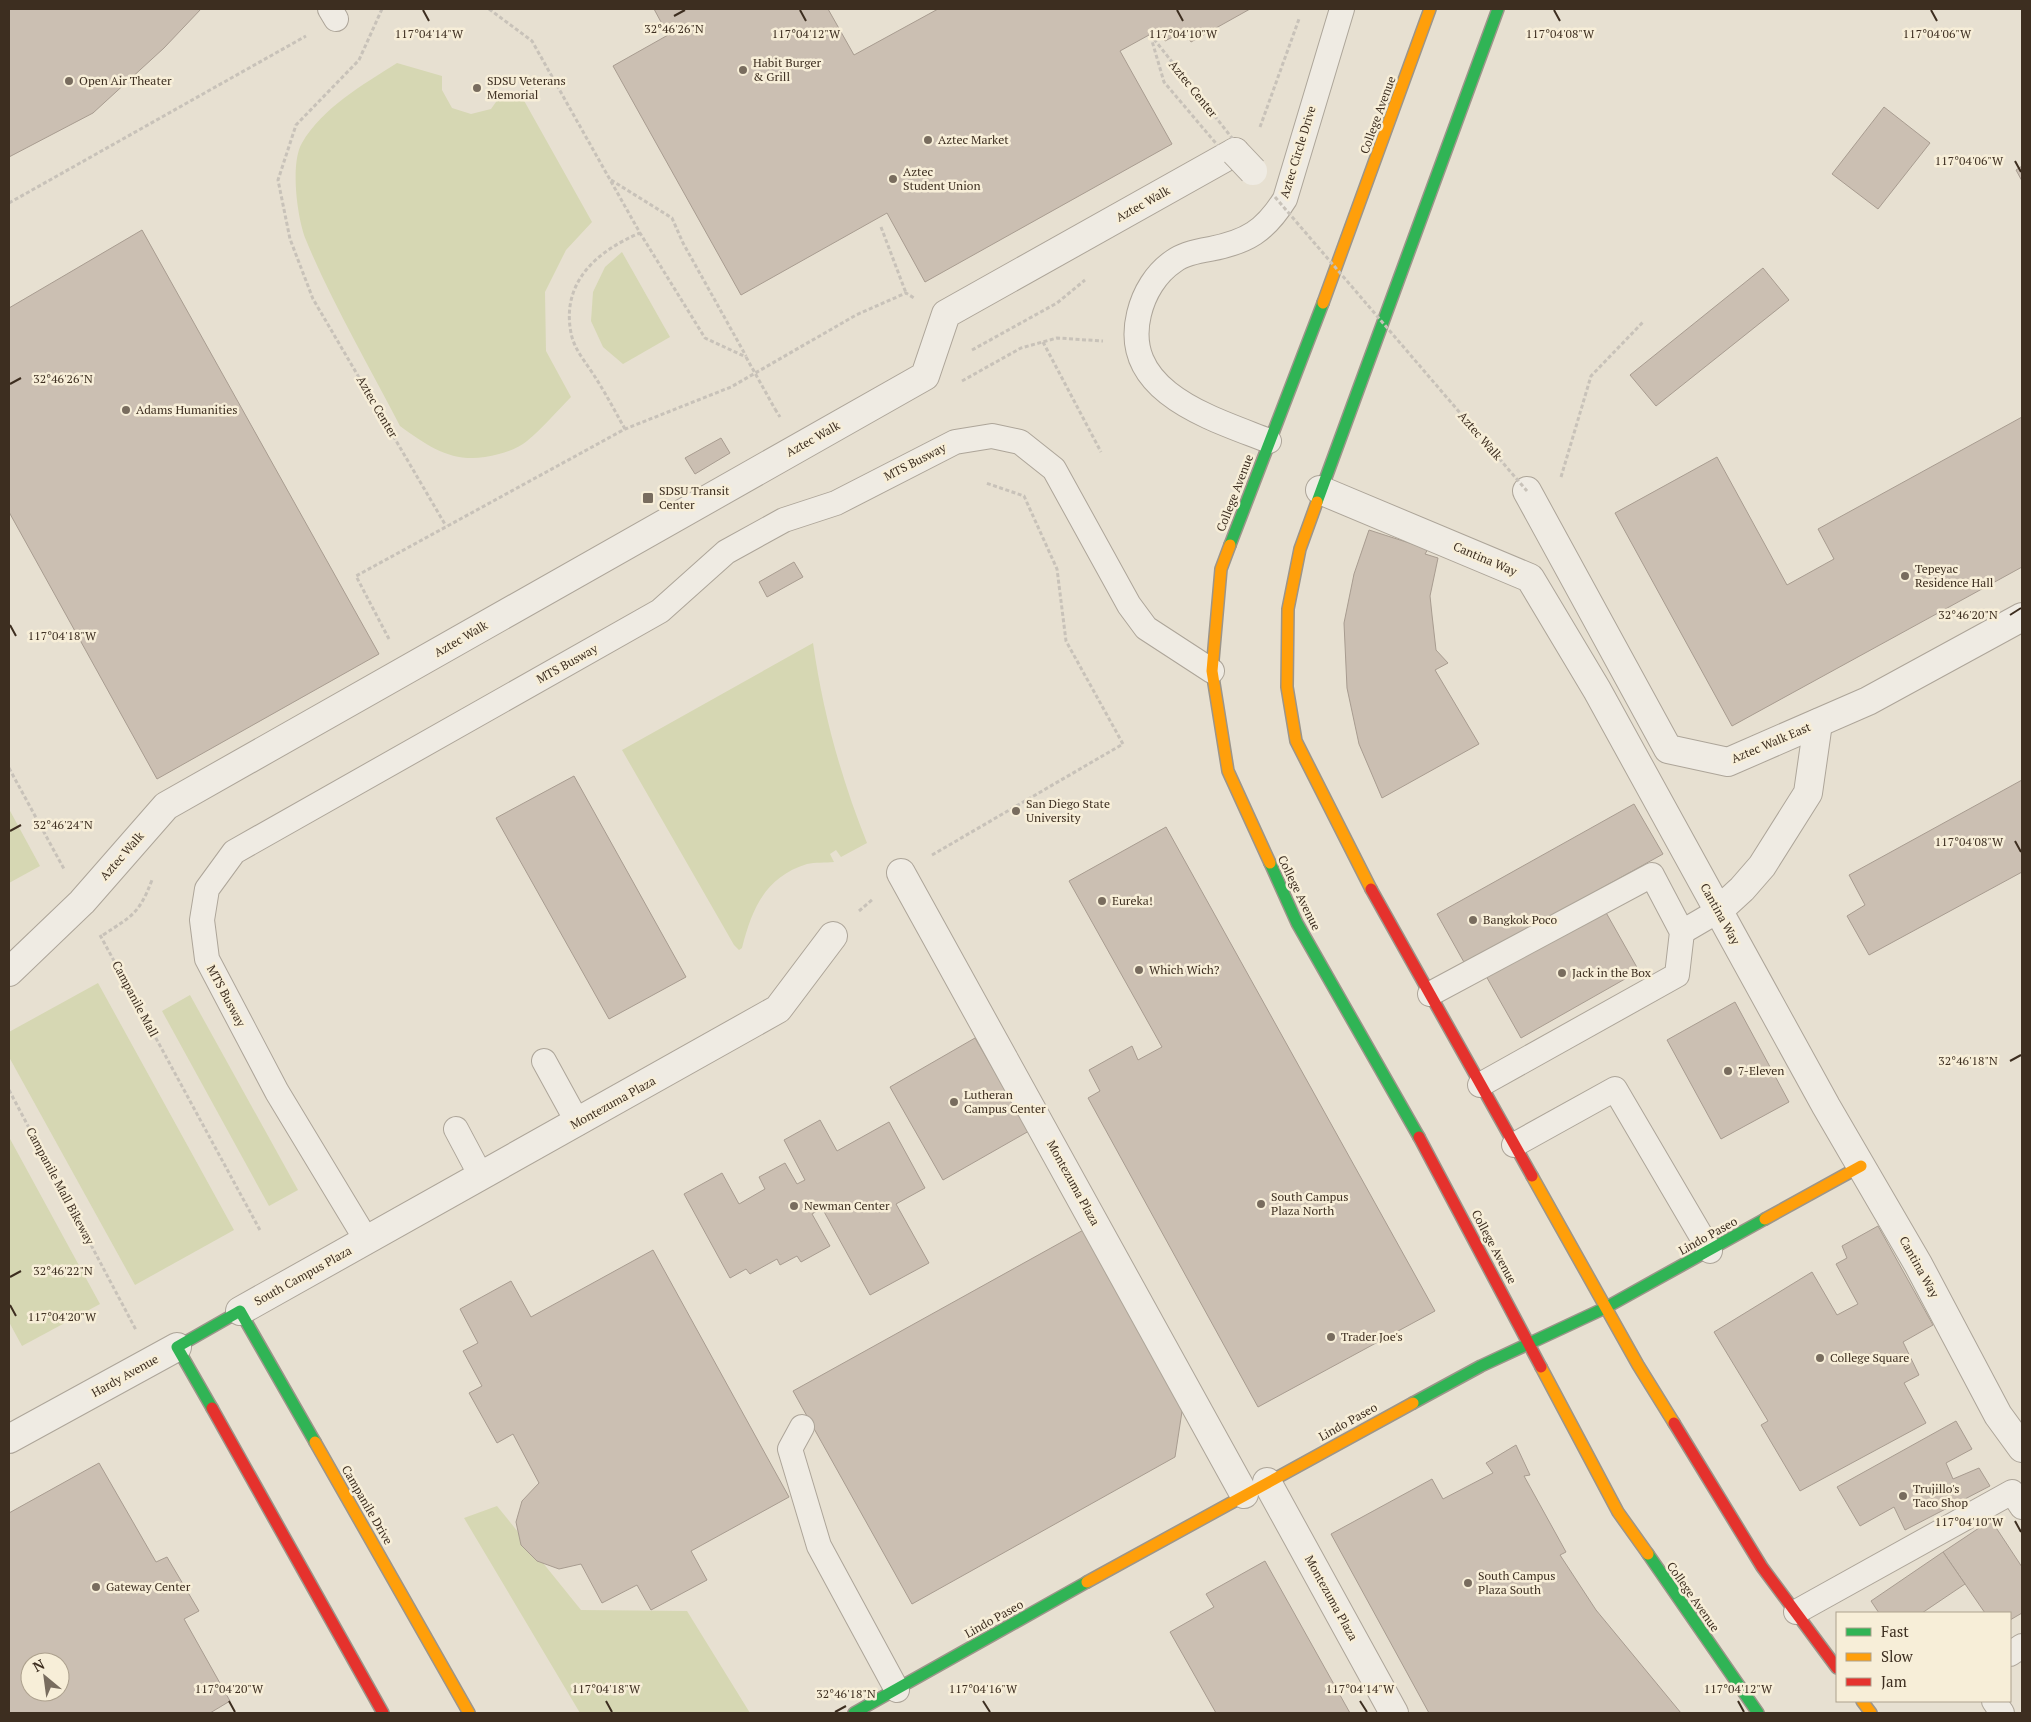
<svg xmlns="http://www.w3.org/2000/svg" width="2031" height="1722" viewBox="0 0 2031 1722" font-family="'PT Serif',serif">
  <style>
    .green { fill: #d6d7b3 }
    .building { fill: #cbbfb2; stroke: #a89c90; fill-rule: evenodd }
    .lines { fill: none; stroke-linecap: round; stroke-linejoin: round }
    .lane-casing { stroke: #ada599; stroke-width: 26 }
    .street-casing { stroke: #ada599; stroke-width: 30 }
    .fast-casing { stroke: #9c958a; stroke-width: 14 }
    .slow-casing { stroke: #9c958a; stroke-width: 14 }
    .jam-casing { stroke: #9c958a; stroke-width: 14 }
    .path { stroke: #c8c2b9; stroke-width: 3; stroke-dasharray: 4 2.5; stroke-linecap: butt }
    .lane { stroke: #efebe3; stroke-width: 24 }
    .street { stroke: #efebe3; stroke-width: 28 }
    .fast { stroke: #30b455; stroke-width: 11 }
    .slow { stroke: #ff9f0a; stroke-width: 11 }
    .jam { stroke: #e5322d; stroke-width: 11 }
    .street-bridge-casing { stroke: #ada599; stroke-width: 30; stroke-linecap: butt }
    .path-bridge { stroke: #c8c2b9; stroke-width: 3; stroke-dasharray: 4 2.5; stroke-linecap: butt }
    .street-bridge { stroke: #efebe3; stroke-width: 28 }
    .ticks { fill: none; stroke: #3d2e20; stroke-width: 2 }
    .poi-dot { fill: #786c5e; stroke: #f7eed8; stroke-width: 2 }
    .labels { text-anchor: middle; stroke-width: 5; stroke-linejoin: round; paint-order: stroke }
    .poi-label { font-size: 12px; fill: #3d2e20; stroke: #f7eed8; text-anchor: start }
    .street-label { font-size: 12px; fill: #3d2e20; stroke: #f7eed8 }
    .ticks-label { font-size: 12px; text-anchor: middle; fill: #3d2e20; stroke: #f7eed8; stroke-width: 5; stroke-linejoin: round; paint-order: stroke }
  </style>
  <rect width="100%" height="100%" fill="#e7e0d1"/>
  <g class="green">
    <path d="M397,63L442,76V90L452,108L471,114L491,109L503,92L522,97L592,222L566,250L545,292L546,351L571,397C556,412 543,428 527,441C520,447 508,452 499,454C457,466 433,450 400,426C369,366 331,301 306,240C297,218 290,163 302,143C322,108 364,84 397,63Z"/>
    <polygon points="622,252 670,337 623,364 603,347 591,321 593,292 605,267"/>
    <path d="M813,643C823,713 841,778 867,843L841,857L836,850L830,854L834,862C825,863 815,862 807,864C765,877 752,909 742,948L739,950L734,945L622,750Z"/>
    <polygon points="9,809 40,866 9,883"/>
    <polygon points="98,983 234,1230 135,1285 9,1057 9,1032"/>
    <polygon points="190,995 298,1190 269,1206 162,1011"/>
    <polygon points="9,1137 100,1304 22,1346 9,1322"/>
    <polygon points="497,1506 581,1610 687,1611 750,1713 580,1713 464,1518"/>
  </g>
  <g class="building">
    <polygon points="9,9 201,9 164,48 93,113 9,157"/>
    <polygon points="654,9 828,9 854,55 938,9 1250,9 1191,42 1184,31 1165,41 1158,30 1120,51 1172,144 925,282 887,213 741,295 613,66 668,35"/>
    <polygon points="1884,107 1930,143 1878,209 1832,174"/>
    <polygon points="2022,166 2022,181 2016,170"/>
    <polygon points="142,230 379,654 157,779 9,512 9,308"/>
    <polygon points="1763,268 1789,300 1656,406 1630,375"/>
    <polygon points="2022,417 2022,567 1732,726 1615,513 1717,457 1787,585 1834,559 1818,529"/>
    <polygon points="721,438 730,453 695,474 685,458"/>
    <polygon points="1369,530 1428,549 1425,554 1438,558 1430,596 1432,615 1436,650 1448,663 1435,670 1479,744 1382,798 1359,744 1347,688 1344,623 1354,574"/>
    <polygon points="794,562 803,577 767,597 759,582"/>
    <polygon points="574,776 686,977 609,1019 496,818"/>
    <polygon points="2022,780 2022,872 1869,955 1847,916 1865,905 1849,875"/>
    <polygon points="1634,804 1663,854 1465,964 1437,914"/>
    <polygon points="1166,827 1435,1311 1258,1407 1088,1098 1100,1091 1089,1070 1132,1046 1138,1060 1162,1047 1069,881"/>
    <polygon points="1604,909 1639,971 1521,1038 1486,976"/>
    <polygon points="1735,1002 1789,1102 1721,1139 1667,1040"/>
    <polygon points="975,1038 1029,1131 943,1180 890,1087"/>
    <polygon points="820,1120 837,1151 889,1122 925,1188 896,1204 929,1263 870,1295 822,1208 812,1214 830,1246 801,1262 797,1256 780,1265 777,1259 750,1274 746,1269 730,1278 684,1194 722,1173 739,1204 765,1189 759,1177 785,1163 797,1184 805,1180 784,1140"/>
    <polygon points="1878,1226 1933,1325 1903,1342 1919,1375 1904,1383 1926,1423 1800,1491 1761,1425 1768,1421 1714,1332 1812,1272 1837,1315 1858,1304 1836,1264 1847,1258 1842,1246"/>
    <polygon points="1087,1228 1183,1405 1175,1457 912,1604 793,1391"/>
    <polygon points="653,1250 789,1497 691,1551 707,1580 651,1610 637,1585 602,1603 581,1564 559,1569 537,1561 521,1545 516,1522 522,1501 539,1483 513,1434 497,1443 469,1393 482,1386 463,1351 478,1343 460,1309 511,1281 531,1317"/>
    <polygon points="1956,1421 1972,1449 1946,1463 1953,1479 1979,1468 1990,1486 1905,1530 1894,1507 1860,1526 1837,1487"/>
    <polygon points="1516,1445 1530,1475 1524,1476 1566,1552 1560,1555 1596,1610 1681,1713 1429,1713 1331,1534 1432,1479 1443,1499 1493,1473 1486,1463"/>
    <path d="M99,1463L156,1562L167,1557L199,1611L184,1619L230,1701L210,1713H9V1513ZM30,1662H60V1692H30Z"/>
    <polygon points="1991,1520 2022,1567 2022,1613 2010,1620 2010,1613 1985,1613 1943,1552"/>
    <polygon points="1943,1552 1965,1584 1922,1613 1879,1613 1871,1601"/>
    <polygon points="1265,1561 1350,1713 1216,1713 1170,1632 1214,1607 1206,1594"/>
  </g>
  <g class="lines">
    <g class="lane-casing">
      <g id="lane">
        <polyline points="330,9 336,19"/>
        <path d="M1269,441C1214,419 1120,393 1139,314C1144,293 1156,273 1174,261C1183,254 1198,251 1210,249C1247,242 1265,231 1285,199L1342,9"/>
        <polyline points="1682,932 1718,911"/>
        <polyline points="1430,994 1652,875 1682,932 1677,975 1480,1085"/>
        <polyline points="544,1061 578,1123"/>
        <polyline points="456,1129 481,1176"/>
        <polyline points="1514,1145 1615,1089 1710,1251"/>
        <polyline points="367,1241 277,1092 207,959 202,920 207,889 234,852 660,611 726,552 784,520 836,503 955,442 992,436 1020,442 1054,469 1129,605 1146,628 1212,671"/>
        <polyline points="802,1427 790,1449 819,1546 897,1690"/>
        <polyline points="1796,1612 2012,1492 2022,1507"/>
        <polyline points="2010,1654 2022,1646"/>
        <polyline points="1994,1701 2002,1713"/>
      </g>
    </g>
    <g class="street-casing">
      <g id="street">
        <polyline points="1320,490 1530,578 1597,690 1826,1106 1918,1264 1998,1415 2022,1448"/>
        <polyline points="1527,491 1668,749 1728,762 1868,701 2022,617"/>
        <polyline points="901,873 1244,1494"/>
        <polyline points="1718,911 1742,889 1762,866 1808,793 1818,723"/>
        <polyline points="9,972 82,902 166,806 925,376 946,314 1235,152"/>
        <polyline points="240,1311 778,1009 833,936"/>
        <polyline points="9,1439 177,1347"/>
        <polyline points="1267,1482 1394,1713"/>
      </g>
    </g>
    <g class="fast-casing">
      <g id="fast">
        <polyline points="1317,502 1498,9"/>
        <polyline points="1230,545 1323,303"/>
        <polyline points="1270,863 1297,923 1419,1137"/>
        <polyline points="1413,1403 1481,1366 1605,1308 1765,1219"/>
        <polyline points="212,1408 177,1347 240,1311 315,1442"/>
        <polyline points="1648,1554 1758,1713"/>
        <polyline points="854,1713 1087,1582"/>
      </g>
    </g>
    <g class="slow-casing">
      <g id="slow">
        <polyline points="1323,303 1430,9"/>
        <polyline points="1317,502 1300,549 1288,609 1287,687 1296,741 1371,889"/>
        <polyline points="1230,545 1221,569 1212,671 1228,771 1270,863"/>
        <polyline points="1532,1176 1638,1365 1674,1423"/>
        <polyline points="1765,1219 1861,1166"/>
        <polyline points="1541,1367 1618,1512 1648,1554"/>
        <polyline points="315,1442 469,1713"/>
        <polyline points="1087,1582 1413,1403"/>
        <polyline points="1862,1701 1871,1713"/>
      </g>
    </g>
    <g class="jam-casing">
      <g id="jam">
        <polyline points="1371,889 1532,1176"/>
        <polyline points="1419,1137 1541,1367"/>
        <polyline points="212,1408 383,1713"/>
        <polyline points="1674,1423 1762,1567 1837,1668"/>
      </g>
    </g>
    <g class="path">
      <polyline points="382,9 359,60 296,125 278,180 290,239 313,299 446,526"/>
      <polyline points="489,9 532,41 640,233 705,338 746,357"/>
      <polygon points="1150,34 1232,138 1235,152 1219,147 1164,82"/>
      <polyline points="1260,127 1299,19"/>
      <polyline points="611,180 672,218 683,243 746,356"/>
      <polyline points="9,203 306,36"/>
      <polyline points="881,227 906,293"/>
      <polyline points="1043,342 1101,452"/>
      <polyline points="972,350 1057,303 1085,280"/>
      <polyline points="962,381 1021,348 1057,338 1103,341"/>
      <polyline points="775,409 780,417"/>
      <path d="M625,429C616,413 607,396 597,380C588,365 574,350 571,333C561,282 597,251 640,233"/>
      <polyline points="1561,477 1591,376 1644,321"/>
      <polyline points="389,639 356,576 625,429 731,387 856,315 906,293 914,298"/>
      <polyline points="9,768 64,869"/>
      <polyline points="932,855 1123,744 1066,641 1057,569 1024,496 986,483"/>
      <polyline points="859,911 873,899"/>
      <polyline points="100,935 261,1232"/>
      <path d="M103,935C132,916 139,914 152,880"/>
      <polyline points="9,1090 136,1330"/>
    </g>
    <use href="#lane" class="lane"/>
    <use href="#street" class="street"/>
    <use href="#fast" class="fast"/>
    <use href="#slow" class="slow"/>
    <use href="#jam" class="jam"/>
    <g class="street-bridge-casing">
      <polyline id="street-bridge" points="1235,152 1253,171"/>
    </g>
    <g class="path-bridge">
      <polyline points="1275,197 1527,491"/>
      <polyline points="746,357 775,409"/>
    </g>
    <use href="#street-bridge" class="street-bridge"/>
  </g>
  <path class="ticks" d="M423,10L429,21M800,10L806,21M1177,10L1183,21M1554,10L1560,21M1931,10L1937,21M674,16L685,10M2015,161L2021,172M10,384L21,378M2010,615L2021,608M10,625L16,636M10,831L21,825M2015,841L2021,852M2010,1061L2021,1055M10,1277L21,1271M10,1305L16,1316M2015,1521L2021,1532M229,1701L235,1712M606,1701L612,1712M983,1701L990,1712M1360,1701L1367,1712M1738,1701L1744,1712M835,1712L846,1706"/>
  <g class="poi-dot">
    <circle cx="743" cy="70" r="5"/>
    <circle cx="69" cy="81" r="5"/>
    <circle cx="477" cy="88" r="5"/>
    <circle cx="928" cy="140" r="5"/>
    <circle cx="893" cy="179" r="5"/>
    <circle cx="126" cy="410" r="5"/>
    <rect x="642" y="492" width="12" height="12" rx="2.5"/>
    <circle cx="1905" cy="576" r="5"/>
    <circle cx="1016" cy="811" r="5"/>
    <circle cx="1102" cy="901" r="5"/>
    <circle cx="1473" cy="920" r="5"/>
    <circle cx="1139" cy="970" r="5"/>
    <circle cx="1562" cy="973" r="5"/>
    <circle cx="1728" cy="1071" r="5"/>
    <circle cx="954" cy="1102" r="5"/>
    <circle cx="1261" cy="1204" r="5"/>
    <circle cx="794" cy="1206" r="5"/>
    <circle cx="1331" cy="1337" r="5"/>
    <circle cx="1820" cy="1358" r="5"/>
    <circle cx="1903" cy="1496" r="5"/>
    <circle cx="1468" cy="1583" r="5"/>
    <circle cx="96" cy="1587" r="5"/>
  </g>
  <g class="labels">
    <g class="poi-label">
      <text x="753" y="67">Habit Burger<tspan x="753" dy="14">&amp; Grill</tspan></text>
      <text x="79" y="85">Open Air Theater</text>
      <text x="487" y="85">SDSU Veterans<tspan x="487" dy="14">Memorial</tspan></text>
      <text x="938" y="144">Aztec Market</text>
      <text x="903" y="176">Aztec<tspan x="903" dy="14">Student Union</tspan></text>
      <text x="136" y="414">Adams Humanities</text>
      <text x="659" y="495">SDSU Transit<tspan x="659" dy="14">Center</tspan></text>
      <text x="1915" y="573">Tepeyac<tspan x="1915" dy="14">Residence Hall</tspan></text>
      <text x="1026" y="808">San Diego State<tspan x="1026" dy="14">University</tspan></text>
      <text x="1112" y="905">Eureka!</text>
      <text x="1483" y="924">Bangkok Poco</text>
      <text x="1149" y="974">Which Wich?</text>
      <text x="1572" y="977">Jack in the Box</text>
      <text x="1738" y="1075">7-Eleven</text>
      <text x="964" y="1099">Lutheran<tspan x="964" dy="14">Campus Center</tspan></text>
      <text x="1271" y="1201">South Campus<tspan x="1271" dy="14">Plaza North</tspan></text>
      <text x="804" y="1210">Newman Center</text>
      <text x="1341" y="1341">Trader Joe's</text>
      <text x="1830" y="1362">College Square</text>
      <text x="1913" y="1493">Trujillo's<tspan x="1913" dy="14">Taco Shop</tspan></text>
      <text x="1478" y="1580">South Campus<tspan x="1478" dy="14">Plaza South</tspan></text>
      <text x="106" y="1591">Gateway Center</text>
    </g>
    <g class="street-label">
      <text transform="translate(1193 89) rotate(51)" y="4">Aztec Center</text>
      <text transform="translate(1378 115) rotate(-70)" y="4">College Avenue</text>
      <text transform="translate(1298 152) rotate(-73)" y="4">Aztec Circle Drive</text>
      <text transform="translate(1143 204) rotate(-29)" y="4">Aztec Walk</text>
      <text transform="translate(377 407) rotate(60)" y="4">Aztec Center</text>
      <text transform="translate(1480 436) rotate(49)" y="4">Aztec Walk</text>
      <text transform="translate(813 439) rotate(-29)" y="4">Aztec Walk</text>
      <text transform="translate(915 462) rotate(-27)" y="4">MTS Busway</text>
      <text transform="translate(1235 493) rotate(-69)" y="4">College Avenue</text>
      <text transform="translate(1485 559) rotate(23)" y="4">Cantina Way</text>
      <text transform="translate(461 639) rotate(-30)" y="4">Aztec Walk</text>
      <text transform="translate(567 664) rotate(-29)" y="4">MTS Busway</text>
      <text transform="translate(1771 743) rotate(-23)" y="4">Aztec Walk East</text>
      <text transform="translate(122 856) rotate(-49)" y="4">Aztec Walk</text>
      <text transform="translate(1299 893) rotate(64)" y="4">College Avenue</text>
      <text transform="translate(1720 914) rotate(61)" y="4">Cantina Way</text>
      <text transform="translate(226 996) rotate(62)" y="4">MTS Busway</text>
      <text transform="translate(135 999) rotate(62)" y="4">Campanile Mall</text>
      <text transform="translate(613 1103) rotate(-29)" y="4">Montezuma Plaza</text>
      <text transform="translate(1073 1183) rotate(61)" y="4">Montezuma Plaza</text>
      <text transform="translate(60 1186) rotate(62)" y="4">Campanile Mall Bikeway</text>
      <text transform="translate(1708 1236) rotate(-29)" y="4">Lindo Paseo</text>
      <text transform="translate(1494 1247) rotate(62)" y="4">College Avenue</text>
      <text transform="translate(1919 1267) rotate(61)" y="4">Cantina Way</text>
      <text transform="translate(303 1276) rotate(-29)" y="4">South Campus Plaza</text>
      <text transform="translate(125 1376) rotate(-29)" y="4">Hardy Avenue</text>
      <text transform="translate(1348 1422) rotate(-29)" y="4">Lindo Paseo</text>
      <text transform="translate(367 1505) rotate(60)" y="4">Campanile Drive</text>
      <text transform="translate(1693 1597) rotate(55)" y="4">College Avenue</text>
      <text transform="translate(1331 1598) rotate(61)" y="4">Montezuma Plaza</text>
      <text transform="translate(994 1619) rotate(-29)" y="4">Lindo Paseo</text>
    </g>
  </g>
  <g class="ticks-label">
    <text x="674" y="33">32°46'26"N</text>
    <text x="429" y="38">117°04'14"W</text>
    <text x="806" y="38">117°04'12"W</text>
    <text x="1183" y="38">117°04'10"W</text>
    <text x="1560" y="38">117°04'08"W</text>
    <text x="1937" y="38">117°04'06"W</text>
    <text x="1969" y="165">117°04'06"W</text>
    <text x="63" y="383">32°46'26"N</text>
    <text x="1968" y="619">32°46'20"N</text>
    <text x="62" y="640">117°04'18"W</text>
    <text x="63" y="829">32°46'24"N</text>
    <text x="1969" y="846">117°04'08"W</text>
    <text x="1968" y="1065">32°46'18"N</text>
    <text x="63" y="1275">32°46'22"N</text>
    <text x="62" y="1321">117°04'20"W</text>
    <text x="1969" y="1526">117°04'10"W</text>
    <text x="229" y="1693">117°04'20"W</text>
    <text x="606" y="1693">117°04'18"W</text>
    <text x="983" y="1693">117°04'16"W</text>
    <text x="1360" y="1693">117°04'14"W</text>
    <text x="1738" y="1693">117°04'12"W</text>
    <text x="846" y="1698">32°46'18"N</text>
  </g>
  <rect width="2031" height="1722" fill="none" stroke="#3d2e20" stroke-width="20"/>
  <rect x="1836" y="1612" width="175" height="90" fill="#f7eed8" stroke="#ada18e"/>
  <rect x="1846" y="1628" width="25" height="8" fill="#30b455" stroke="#ada18e"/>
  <text x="1881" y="1637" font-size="15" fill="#3d2e20">Fast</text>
  <rect x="1846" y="1653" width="25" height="8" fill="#ff9f0a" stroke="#ada18e"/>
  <text x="1881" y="1662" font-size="15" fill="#3d2e20">Slow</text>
  <rect x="1846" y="1678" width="25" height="8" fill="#e5322d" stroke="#ada18e"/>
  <text x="1881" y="1687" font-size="15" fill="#3d2e20">Jam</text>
  <g transform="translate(45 1677) rotate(331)"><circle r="24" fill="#f7eed8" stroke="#ada18e"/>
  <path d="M0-4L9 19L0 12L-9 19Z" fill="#786c5e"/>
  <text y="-8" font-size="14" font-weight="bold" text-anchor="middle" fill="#3d2e20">N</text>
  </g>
</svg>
